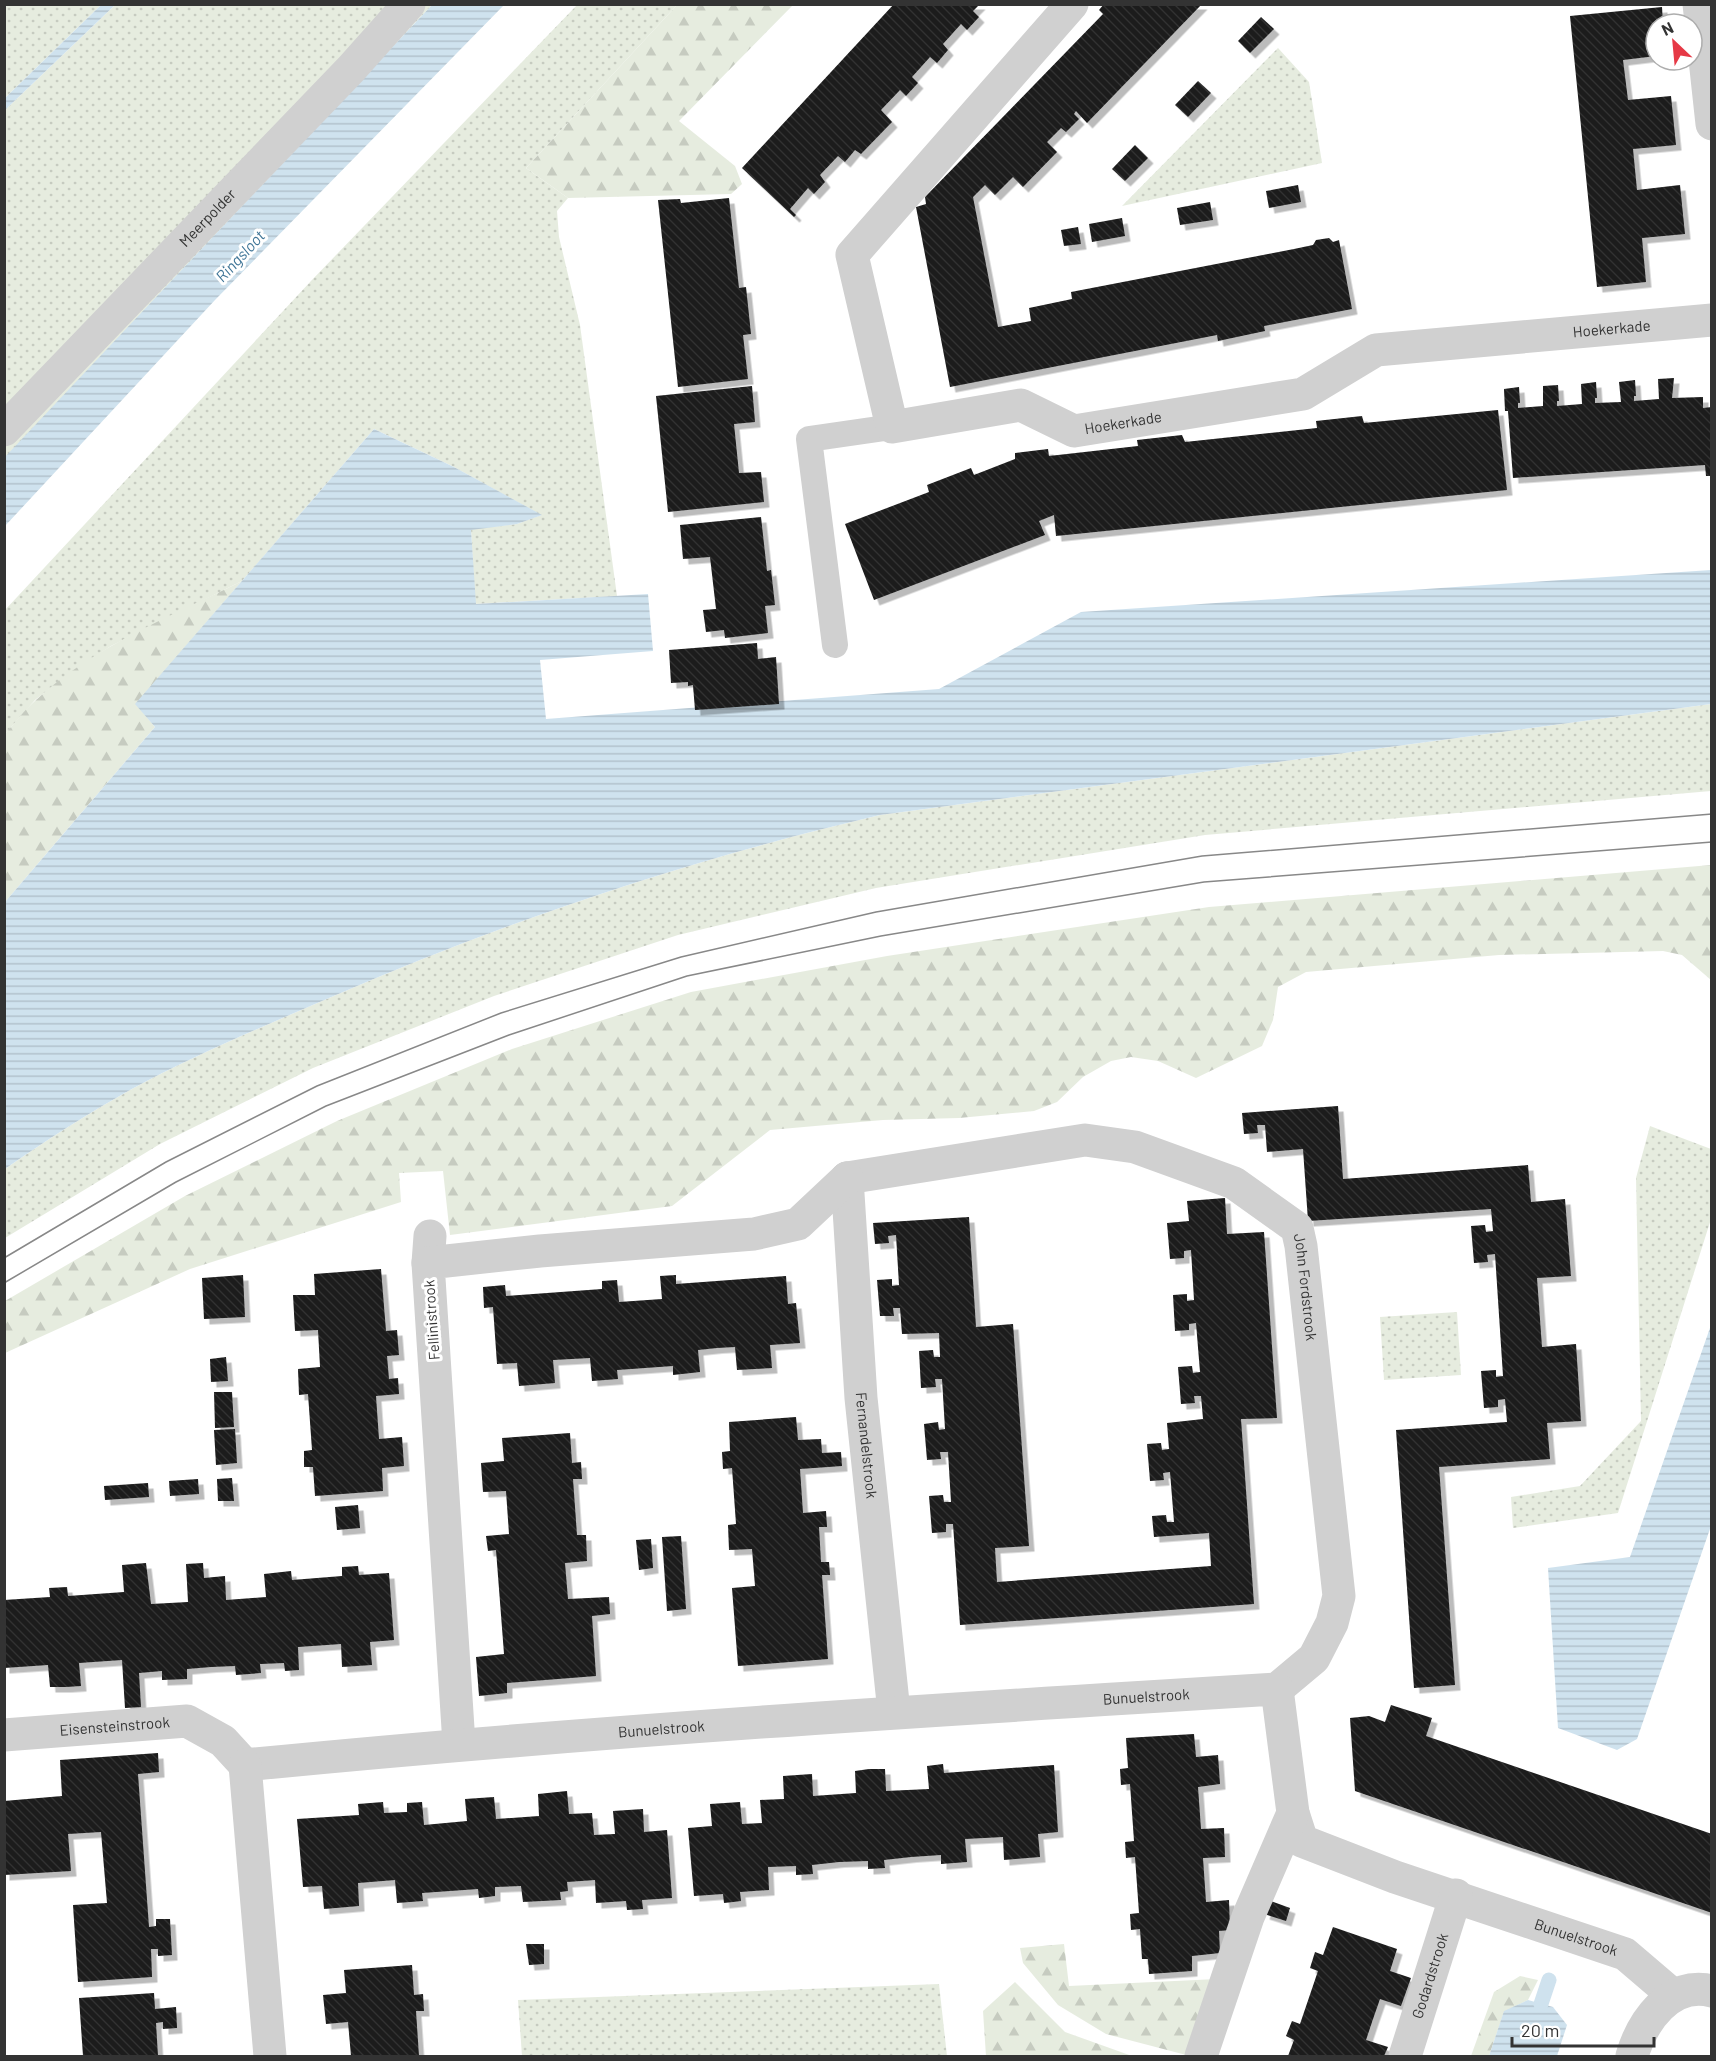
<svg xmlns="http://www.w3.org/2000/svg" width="1716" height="2061" viewBox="0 0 1716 2061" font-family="Barlow,sans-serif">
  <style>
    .grass { fill: url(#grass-dots) }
    .forest { fill: url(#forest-firs) }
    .water { fill: url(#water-rules) }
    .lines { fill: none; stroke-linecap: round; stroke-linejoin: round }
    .stream { stroke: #cfe2ee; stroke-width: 15 }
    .building { fill: url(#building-back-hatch); filter: url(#shadow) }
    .lane { stroke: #d0d0d0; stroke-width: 26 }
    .street { stroke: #d0d0d0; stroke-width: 33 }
    .tram { stroke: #888; stroke-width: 1.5 }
    .labels { text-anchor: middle; stroke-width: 6; stroke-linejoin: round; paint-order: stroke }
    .street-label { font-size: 15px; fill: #333; stroke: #fff }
    .water-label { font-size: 16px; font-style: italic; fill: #3f7597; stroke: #fff }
  </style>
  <defs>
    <pattern id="grass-dots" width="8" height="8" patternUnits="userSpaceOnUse" patternTransform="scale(1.5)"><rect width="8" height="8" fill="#e6ecdf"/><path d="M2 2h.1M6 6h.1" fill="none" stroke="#c6cbc0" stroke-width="1.8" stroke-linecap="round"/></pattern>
    <pattern id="forest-firs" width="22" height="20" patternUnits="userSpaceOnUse" patternTransform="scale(1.5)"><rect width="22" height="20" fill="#e6ecdf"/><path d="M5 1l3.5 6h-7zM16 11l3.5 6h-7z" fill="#c6cbc0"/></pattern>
    <pattern id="water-rules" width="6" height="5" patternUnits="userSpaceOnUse" patternTransform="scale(1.5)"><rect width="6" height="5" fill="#cfe2ee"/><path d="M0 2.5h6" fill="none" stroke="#b2c2cd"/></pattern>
    <pattern id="building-back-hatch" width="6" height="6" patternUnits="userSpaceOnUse" patternTransform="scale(1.5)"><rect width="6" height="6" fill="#1a1a1a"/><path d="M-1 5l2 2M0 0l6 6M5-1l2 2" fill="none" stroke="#333"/></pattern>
    <filter id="shadow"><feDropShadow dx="5.5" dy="5.5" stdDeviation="0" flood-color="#0004"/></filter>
  </defs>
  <rect width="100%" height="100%" fill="#fff"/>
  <g class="grass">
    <polygon points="5,5 101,5 5,98"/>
    <polygon points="115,5 432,5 5,458 5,110"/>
    <polygon points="577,5 677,5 526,168 568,198 557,211 559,237 580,325 617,596 475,604 471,529 517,524 541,515 454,467 374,429 242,581 111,646 73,671 35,700 5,734 5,610 311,281"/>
    <polygon points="1278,48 1309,82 1322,163 1122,206"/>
    <path d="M1711,704V791L1205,835L876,888L678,935L494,996L313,1068L160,1144L5,1238V1169C45,1141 87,1114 130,1090C194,1055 262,1027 329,998C509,920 688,860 880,815Z"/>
    <polygon points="1650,1126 1711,1149 1711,1219 1618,1513 1513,1528 1511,1497 1580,1486 1641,1421 1636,1178"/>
    <polygon points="1457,1312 1461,1375 1384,1380 1380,1317"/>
    <polygon points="939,1984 947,2056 522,2056 518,2000"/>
  </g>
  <g class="forest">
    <polygon points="677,5 793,5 679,121 735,166 742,184 731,194 568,198 526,168"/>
    <path d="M242,581L136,704L155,727L5,902V734C15,723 24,710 36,700C94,646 172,616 242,581Z"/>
    <polygon points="1711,865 1711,980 1682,955 1663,951 1499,955 1306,972 1278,987 1273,1020 1262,1046 1196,1078 1158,1061 1131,1057 1111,1061 1083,1077 1057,1102 1034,1111 959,1118 883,1120 770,1130 672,1206 450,1235 443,1171 399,1173 401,1202 190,1269 5,1353 5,1301 185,1196 337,1121 512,1049 691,992 887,956 1209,907"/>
    <polygon points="1064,1944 1069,1986 1217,1979 1190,2056 1106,2034 1058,2005 1023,1963 1020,1948"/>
    <polygon points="1520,1976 1538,1980 1528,2000 1504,2012 1489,2056 1471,2056 1494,1992"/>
    <polygon points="1015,1982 1065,2032 1132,2056 986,2056 983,2011"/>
  </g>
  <g class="water">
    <polygon points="101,5 115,5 5,110 5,98"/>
    <polygon points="432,5 504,5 215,300 5,526 4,458"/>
    <path d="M374,429L454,467L542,515L517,524L471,530L476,604L648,594L653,651L540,660L546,719L939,689L1081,612L1711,570V704L880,815C688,860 509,920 329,998C262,1027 194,1055 130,1090C87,1114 45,1141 5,1169V902L155,727L135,704Z"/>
    <polygon points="1711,1325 1711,1526 1637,1739 1617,1750 1558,1728 1548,1568 1630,1557"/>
    <polygon points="1528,2000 1553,2007 1567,2025 1557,2056 1489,2056 1504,2011"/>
  </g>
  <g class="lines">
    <polyline class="stream" points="1541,2004 1549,1980"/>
  </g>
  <g class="building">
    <polygon points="894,4 980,4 973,11 979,17 967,30 961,24 943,44 948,50 937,63 930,57 912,77 918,83 917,84 906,96 900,90 881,110 892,122 861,154 855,150 845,162 838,156 820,175 825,182 814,194 808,188 790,209 796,215 794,217 742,168"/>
    <polygon points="1104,4 1202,4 1087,123 1076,111 1074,114 1079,119 1066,132 1061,128 1047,142 1057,152 1023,187 1013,177 995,195 985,185 973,197 998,327 1031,321 1029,308 1072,299 1071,292 1294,249 1313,245 1316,240 1329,238 1333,242 1339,240 1352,309 1264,326 1265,331 1218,341 1217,335 950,387 916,207 926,204 925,197 1103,14 1099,10"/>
    <polygon points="1662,7 1663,24 1656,24 1656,56 1623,60 1628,100 1671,96 1676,145 1633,149 1637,190 1680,185 1685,234 1642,238 1646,282 1597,287 1570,16"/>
    <polygon points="1261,17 1274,29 1250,53 1238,41"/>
    <polygon points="1198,81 1211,93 1188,117 1175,105"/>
    <polygon points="1135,145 1148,158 1125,181 1112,169"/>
    <polygon points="1298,185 1301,202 1269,208 1266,191"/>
    <polygon points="729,198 739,288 746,287 751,334 743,335 748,379 678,387 658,200 680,199 681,203"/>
    <polygon points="1210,202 1213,220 1180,225 1177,208"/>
    <polygon points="1122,218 1125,236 1092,242 1089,224"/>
    <polygon points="1078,227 1081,244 1064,246 1061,230"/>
    <polygon points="1674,378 1672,398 1703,397 1703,408 1712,407 1712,476 1706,476 1705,465 1513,478 1508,411 1505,411 1504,389 1519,387 1520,403 1518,403 1518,408 1543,406 1543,386 1558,385 1559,401 1557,401 1557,406 1582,404 1581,384 1596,382 1597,398 1595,398 1595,403 1621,402 1619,382 1635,380 1636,396 1634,396 1634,401 1659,399 1658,379"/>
    <polygon points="752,386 755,422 734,424 739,473 761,472 764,502 668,512 656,396"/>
    <polygon points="1498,410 1507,490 1056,536 1054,515 1039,521 1045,535 874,600 845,524 929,492 927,485 971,468 974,475 1015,459 1015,453 1048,449 1049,456 1138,446 1137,440 1182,435 1185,442 1317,428 1316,421 1362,416 1364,423"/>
    <polygon points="761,517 767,571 771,570 775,605 765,606 768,633 725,638 724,630 706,632 703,610 716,609 710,557 683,559 680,525"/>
    <polygon points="757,643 758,659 776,657 779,704 695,710 693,685 688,686 688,682 671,683 669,650"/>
    <polygon points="1338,1106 1343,1179 1528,1165 1531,1202 1565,1199 1571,1276 1537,1278 1542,1347 1576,1344 1581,1421 1547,1423 1550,1459 1439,1467 1455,1685 1414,1688 1396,1430 1507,1422 1505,1399 1498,1400 1498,1407 1484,1408 1481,1371 1496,1370 1496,1377 1503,1376 1495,1254 1487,1255 1488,1262 1474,1263 1471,1226 1485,1225 1486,1232 1493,1231 1491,1209 1308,1221 1303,1149 1267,1152 1265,1125 1257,1125 1258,1133 1244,1134 1242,1113"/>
    <polygon points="1225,1198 1227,1234 1264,1232 1277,1418 1241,1419 1254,1604 960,1625 953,1524 946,1524 946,1532 932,1533 929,1496 943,1495 944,1502 951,1502 948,1452 940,1452 941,1459 927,1460 924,1424 938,1422 939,1430 945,1429 942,1379 935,1379 936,1387 921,1388 919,1351 933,1350 934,1357 940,1357 939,1333 902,1334 900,1308 893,1308 894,1316 880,1316 877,1280 892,1279 892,1286 899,1285 896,1235 888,1236 889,1243 875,1244 873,1223 969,1217 976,1327 1013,1324 1029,1546 995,1548 997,1582 1211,1566 1209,1533 1154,1537 1152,1516 1166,1515 1167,1522 1174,1522 1170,1472 1163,1473 1164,1480 1150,1481 1147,1444 1161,1443 1162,1450 1169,1449 1167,1423 1203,1419 1201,1396 1194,1396 1195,1403 1181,1404 1178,1367 1192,1366 1193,1373 1200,1372 1196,1323 1189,1324 1189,1330 1175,1331 1173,1295 1187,1294 1187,1301 1194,1300 1191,1250 1184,1251 1184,1258 1170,1259 1167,1223 1189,1221 1187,1201"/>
    <polygon points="381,1269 386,1331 397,1330 399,1355 387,1356 389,1379 398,1378 399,1394 376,1396 379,1439 402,1437 404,1466 382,1468 383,1491 315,1496 313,1467 304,1467 304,1451 312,1450 308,1394 299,1395 298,1369 320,1367 318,1330 295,1331 293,1295 315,1295 314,1274"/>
    <polygon points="243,1275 245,1317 204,1319 202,1278"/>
    <polygon points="676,1275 676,1284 786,1276 788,1304 796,1303 800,1343 770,1345 772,1368 737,1370 735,1347 717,1348 698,1350 700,1372 673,1375 673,1366 617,1370 618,1379 592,1381 590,1358 553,1360 555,1383 519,1386 517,1363 497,1364 493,1307 484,1308 483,1287 505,1285 506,1296 602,1289 602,1281 617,1280 619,1302 662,1299 660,1276"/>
    <polygon points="226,1357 228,1381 211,1382 210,1359"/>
    <polygon points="214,1392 232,1392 234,1427 215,1428"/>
    <polygon points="796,1417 798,1440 821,1439 822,1453 841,1452 842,1466 800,1469 803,1513 826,1511 827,1527 819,1527 821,1562 829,1562 830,1575 822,1575 828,1659 738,1666 732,1588 755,1586 752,1549 729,1550 728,1525 736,1524 732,1468 723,1469 722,1452 730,1451 729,1422"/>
    <polygon points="235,1429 237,1463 216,1465 214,1430"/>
    <polygon points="570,1433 572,1463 581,1462 582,1479 573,1479 577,1535 586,1535 587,1561 565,1563 568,1599 609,1597 610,1614 592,1616 596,1676 507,1683 507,1693 479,1696 476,1657 504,1654 496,1550 488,1551 486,1536 509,1534 506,1491 483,1492 481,1463 504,1461 502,1438"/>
    <polygon points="232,1478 234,1501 218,1501 217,1479"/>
    <polygon points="198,1479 199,1494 170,1496 169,1481"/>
    <polygon points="148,1483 149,1497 105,1500 104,1486"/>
    <polygon points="358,1505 360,1528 337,1530 335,1507"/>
    <polygon points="681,1536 686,1609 667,1611 662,1537"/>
    <polygon points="651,1539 653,1568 639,1570 636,1540"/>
    <polygon points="146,1563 151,1604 188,1602 186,1564 203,1563 204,1578 225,1576 226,1600 266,1597 264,1574 291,1571 292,1580 342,1576 342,1567 358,1566 359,1575 389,1573 394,1640 370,1642 372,1665 342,1667 341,1644 298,1647 299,1670 285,1671 284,1663 260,1664 261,1673 236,1675 235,1666 211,1667 187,1669 187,1679 162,1680 162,1671 139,1673 141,1707 125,1708 122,1660 79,1663 81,1686 66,1687 50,1687 48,1665 4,1668 4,1600 50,1597 49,1588 67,1587 68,1596 124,1592 122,1565"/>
    <polygon points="1391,1705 1432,1718 1426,1736 1712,1834 1712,1913 1355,1791 1350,1718 1369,1716 1385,1722"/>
    <polygon points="1194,1734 1196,1757 1218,1755 1220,1784 1198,1787 1201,1829 1224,1828 1225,1857 1203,1858 1206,1902 1229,1900 1230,1930 1219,1931 1220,1953 1192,1956 1192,1971 1149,1974 1148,1959 1142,1959 1140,1929 1131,1930 1130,1914 1139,1913 1135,1857 1126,1858 1125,1842 1134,1841 1130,1784 1121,1785 1120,1769 1128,1768 1126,1738"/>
    <polygon points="158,1753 159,1772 138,1774 149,1927 156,1926 156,1919 170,1919 172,1955 158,1956 158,1949 151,1949 152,1977 78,1982 73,1905 107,1903 101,1832 68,1834 71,1871 4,1875 4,1801 62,1796 60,1760"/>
    <polygon points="943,1764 944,1773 1054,1765 1058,1832 1038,1834 1040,1857 1004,1860 1003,1837 965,1839 967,1862 941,1864 941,1855 911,1857 884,1860 885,1868 868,1869 868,1861 839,1862 812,1865 813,1874 796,1875 796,1866 768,1867 769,1890 740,1892 741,1901 733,1902 724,1903 723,1894 694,1896 688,1828 712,1826 710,1804 740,1802 742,1824 762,1823 760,1800 784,1799 783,1776 812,1774 813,1796 856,1793 855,1771 869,1769 885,1769 886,1791 929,1789 927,1766"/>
    <polygon points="567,1791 569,1814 592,1813 594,1835 615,1834 613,1811 643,1809 644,1832 667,1830 672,1898 642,1900 643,1909 627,1910 626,1901 596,1903 595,1880 567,1882 568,1891 560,1892 561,1900 523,1902 521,1886 495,1887 495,1896 479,1898 478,1889 422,1893 423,1901 397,1903 395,1880 358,1883 359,1906 324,1909 322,1886 303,1887 297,1819 359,1815 358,1804 383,1802 384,1813 407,1812 407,1803 422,1802 424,1825 467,1821 465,1799 494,1797 496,1819 539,1816 538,1794"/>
    <polygon points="1268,1900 1290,1908 1286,1921 1264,1914"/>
    <polygon points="1333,1927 1397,1949 1390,1971 1411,1978 1401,2006 1380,1999 1373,2019 1366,2040 1388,2047 1384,2056 1288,2056 1294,2040 1286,2036 1292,2021 1300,2024 1318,1971 1310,1968 1315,1952 1323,1955"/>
    <polygon points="526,1944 544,1944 544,1964 529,1965"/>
    <polygon points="412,1965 414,1995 423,1994 424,2011 416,2011 419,2056 351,2056 348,2022 326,2024 323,1995 346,1993 344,1970"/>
    <polygon points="154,1993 155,2009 176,2007 177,2028 163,2029 163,2022 156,2023 158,2056 83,2056 79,1998"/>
  </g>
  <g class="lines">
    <polyline class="lane" points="835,645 809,439 892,427"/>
    <g class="street">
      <path id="s1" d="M1072,4L852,255L892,427L1021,405L1074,431L1303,394L1376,350L1712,320"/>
      <polyline points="1699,4 1712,124"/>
      <path id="s2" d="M4,430L351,69L409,4"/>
      <path id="s3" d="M847,1178L1085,1140L1135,1147L1234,1183L1297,1228L1301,1246L1339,1596L1332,1623L1314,1658L1277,1689"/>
      <path id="s4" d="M847,1178L861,1398L894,1712"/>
      <polyline points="428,1263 430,1236"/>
      <path id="s5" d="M4,1735L187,1721L223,1741L245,1765"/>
      <polyline points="459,1744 428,1263 540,1251 754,1234 798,1224 847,1178"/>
      <path id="s6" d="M245,1765C589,1731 933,1710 1277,1689L1293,1813L1302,1841L1395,1877L1625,1954L1673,1995"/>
      <polyline points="245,1765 270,2056"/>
      <polyline points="1201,2056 1248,1917 1293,1813"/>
      <path id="s7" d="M1405,2056L1456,1895"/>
      <path d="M1632,2056C1642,2022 1670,1980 1712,1991"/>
    </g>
    <g class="tram">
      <polyline points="4,1258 166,1162 317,1086 501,1013 681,957 876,912 1202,856 1712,814"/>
      <polyline points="4,1283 176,1182 326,1106 509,1035 687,976 881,936 1204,882 1712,842"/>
    </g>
  </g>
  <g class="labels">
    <g class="street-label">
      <text dy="5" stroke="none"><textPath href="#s2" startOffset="294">Meerpolder</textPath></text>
      <text dy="5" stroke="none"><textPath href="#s1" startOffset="1254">Hoekerkade</textPath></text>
      <text dy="5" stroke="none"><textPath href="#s1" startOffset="750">Hoekerkade</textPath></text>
      <text dy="5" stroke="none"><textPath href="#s3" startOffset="534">John Fordstrook</textPath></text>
      <text transform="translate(432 1320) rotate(-94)" y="5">Fellinistrook</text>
      <text dy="5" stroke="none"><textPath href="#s4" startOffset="268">Fernandelstrook</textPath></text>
      <text dy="5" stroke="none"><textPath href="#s6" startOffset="904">Bunuelstrook</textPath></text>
      <text dy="5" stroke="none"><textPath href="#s5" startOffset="111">Eisensteinstrook</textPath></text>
      <text dy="5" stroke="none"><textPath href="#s6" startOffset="418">Bunuelstrook</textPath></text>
      <text dy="5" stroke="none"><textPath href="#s6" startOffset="1480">Bunuelstrook</textPath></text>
      <text dy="5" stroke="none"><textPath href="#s7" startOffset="84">Godardstrook</textPath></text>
    </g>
    <g class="water-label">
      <text transform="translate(240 256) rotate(-47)" y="6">Ringsloot</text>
    </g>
  </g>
  <rect width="1716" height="2061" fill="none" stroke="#333333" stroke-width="12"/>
  <g transform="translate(1674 42) rotate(334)"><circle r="28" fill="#ffffff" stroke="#adadad" stroke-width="1.5"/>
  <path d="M0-4.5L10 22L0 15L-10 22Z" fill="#e63946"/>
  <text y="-9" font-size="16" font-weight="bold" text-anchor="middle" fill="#333333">N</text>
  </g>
  <path d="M1512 2037v9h142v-9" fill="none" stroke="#333333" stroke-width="3"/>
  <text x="1521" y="2037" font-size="18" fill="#333333" stroke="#ffffff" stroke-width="4.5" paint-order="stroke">20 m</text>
</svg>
